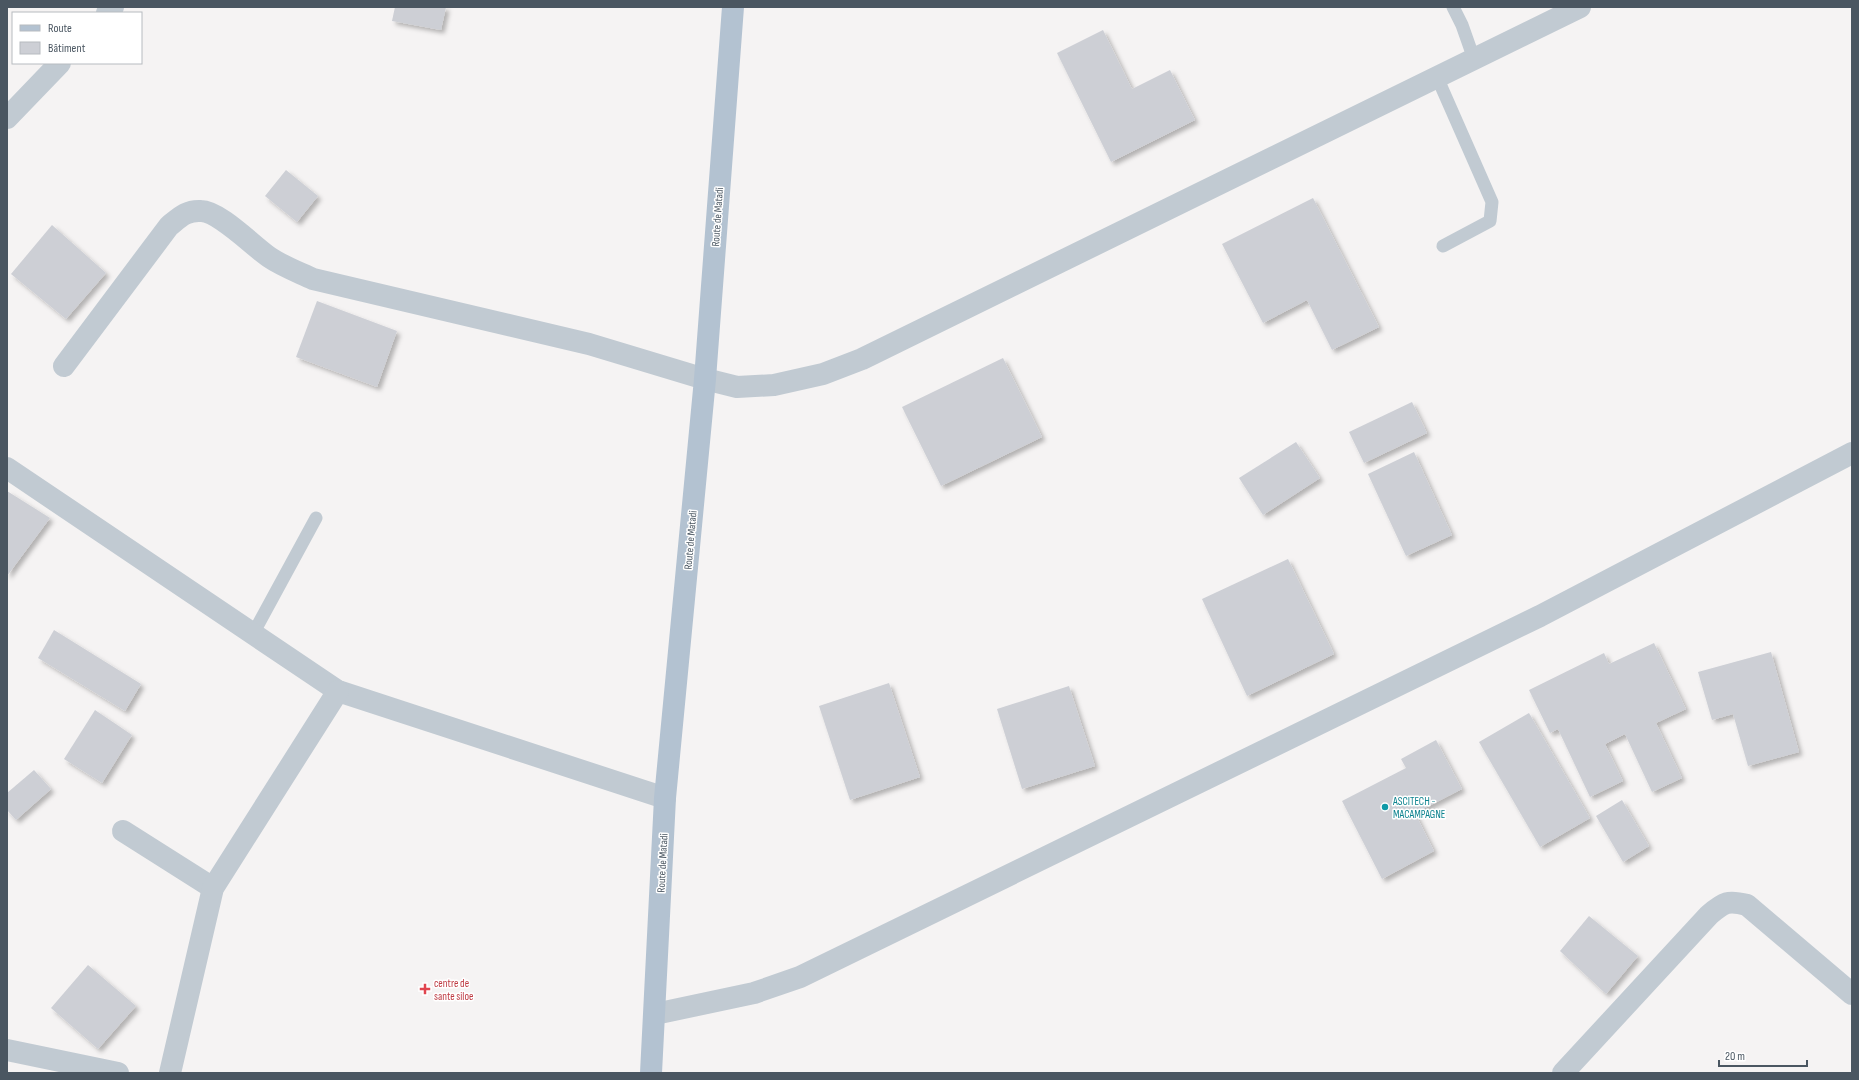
<svg xmlns="http://www.w3.org/2000/svg" width="1859" height="1080" viewBox="0 0 1859 1080" font-family="'Sofia Sans Condensed',sans-serif">
  <style>
    .building { fill: #cdcfd5; filter: url(#shadow) }
    .lines { fill: none; stroke-linecap: round; stroke-linejoin: round }
    .service { stroke: #c1cad2; stroke-width: 13 }
    .minor { stroke: #c1cad2; stroke-width: 22 }
    .primary { stroke: #b3c2d1; stroke-width: 22 }
    .culture-dot { fill: #0f9aa8; stroke: #fff; stroke-width: 1.5 }
    .health-dot { fill: #e0444e; stroke: #fff; stroke-width: 1.5 }
    .labels { text-anchor: middle; stroke-width: 3; stroke-linejoin: round; paint-order: stroke }
    .street-label { font-size: 11px; fill: #4a5661; stroke: #fff }
    .culture-label { font-size: 11px; fill: #0d838f; stroke: #fff; text-anchor: start }
    .health-label { font-size: 11px; fill: #be3a42; stroke: #fff; text-anchor: start }
  </style>
  <defs>
    <filter id="shadow"><feDropShadow dx="3.5" dy="3.5" stdDeviation="2" flood-color="#0004"/></filter>
  </defs>
  <rect width="100%" height="100%" fill="#f5f3f3"/>
  <g class="building">
    <polygon points="395,7 446,7 441,30 392,21"/>
    <polygon points="1103,30 1132,89 1170,70 1195,120 1111,162 1057,53"/>
    <polygon points="286,170 318,196 297,222 265,196"/>
    <polygon points="1313,198 1379,327 1332,350 1307,300 1263,323 1222,244"/>
    <polygon points="52,225 106,273 66,319 11,274"/>
    <polygon points="317,301 397,331 377,387 296,357"/>
    <polygon points="1003,358 1042,437 941,486 902,407"/>
    <polygon points="1412,402 1427,433 1364,463 1349,432"/>
    <polygon points="1296,442 1320,478 1263,515 1239,478"/>
    <polygon points="1414,452 1452,535 1406,556 1368,474"/>
    <polygon points="7,491 50,518 7,576"/>
    <polygon points="1288,559 1334,654 1247,696 1202,599"/>
    <polygon points="54,630 141,684 125,711 38,658"/>
    <polygon points="1654,643 1686,709 1656,723 1682,778 1652,792 1625,734 1605,744 1623,781 1590,797 1558,729 1550,733 1529,690 1604,653 1609,664"/>
    <polygon points="1771,652 1799,752 1748,766 1733,714 1712,720 1698,672"/>
    <polygon points="889,683 920,777 850,800 819,706"/>
    <polygon points="1069,686 1095,766 1022,789 997,709"/>
    <polygon points="95,710 132,735 102,783 64,759"/>
    <polygon points="1529,713 1590,818 1540,847 1479,742"/>
    <polygon points="1436,740 1462,789 1415,813 1434,851 1382,879 1342,801 1406,768 1401,759"/>
    <polygon points="34,770 51,789 16,820 7,810 7,793"/>
    <polygon points="1622,800 1649,846 1623,862 1596,816"/>
    <polygon points="1589,916 1638,956 1606,994 1560,951"/>
    <polygon points="88,965 136,1006 98,1049 51,1008"/>
  </g>
  <g class="lines">
    <g class="service">
      <polyline points="1453,7 1462,25 1474,59"/>
      <polyline points="1437,77 1492,202 1490,221 1443,246"/>
      <polyline points="253,634 316,518"/>
    </g>
    <g class="minor">
      <polyline points="107,13 113,7"/>
      <polyline points="7,118 60,63"/>
      <path d="M64,366L169,226C179,218 186,210 201,211C219,211 253,246 269,257C282,266 298,272 313,279L589,344L705,379L737,387L774,385L823,374L862,359L1580,7"/>
      <polyline points="7,468 338,691 665,798"/>
      <polyline points="123,831 213,888"/>
      <polyline points="655,1014 754,993 800,977 1540,616 1852,453"/>
      <polyline points="7,1050 118,1073"/>
      <polyline points="170,1073 213,888 338,691"/>
      <path d="M1563,1073L1709,915C1724,902 1728,900 1747,905L1852,994"/>
    </g>
    <polyline class="primary" points="651,1073 665,798 705,379 733,7"/>
  </g>
  <circle class="culture-dot" cx="1385" cy="807" r="4"/>
  <path class="health-dot" d="M423 983h4v4h4v4h-4v4h-4v-4h-4v-4h4z"/>
  <g class="labels">
    <g class="street-label">
      <text transform="translate(717 217) rotate(-86)" y="4">Route de Matadi</text>
      <text transform="translate(690 540) rotate(-85)" y="4">Route de Matadi</text>
      <text transform="translate(662 863) rotate(-87)" y="4">Route de Matadi</text>
    </g>
    <g class="culture-label">
      <text x="1393" y="805">ASCITECH -<tspan x="1393" dy="13">MACAMPAGNE</tspan></text>
    </g>
    <g class="health-label">
      <text x="434" y="987">centre de<tspan x="434" dy="13">sante siloe</tspan></text>
    </g>
  </g>
  <rect width="1859" height="1080" fill="none" stroke="#4a5661" stroke-width="16"/>
  <rect x="12" y="12" width="130" height="52" fill="#ffffff" stroke="#b7bbc0"/>
  <rect x="20" y="25" width="20" height="6" fill="#b3c2d1" stroke="#b7bbc0"/>
  <text x="48" y="32" font-size="12" fill="#4a5661">Route</text>
  <rect x="20" y="42" width="20" height="12" fill="#cdcfd5" stroke="#b7bbc0"/>
  <text x="48" y="52" font-size="12" fill="#4a5661">Bâtiment</text>
  <path d="M1719 1060v6h88v-6" fill="none" stroke="#4a5661" stroke-width="2"/>
  <text x="1725" y="1060" font-size="12" fill="#4a5661" stroke="#ffffff" stroke-width="3" paint-order="stroke">20 m</text>
</svg>
